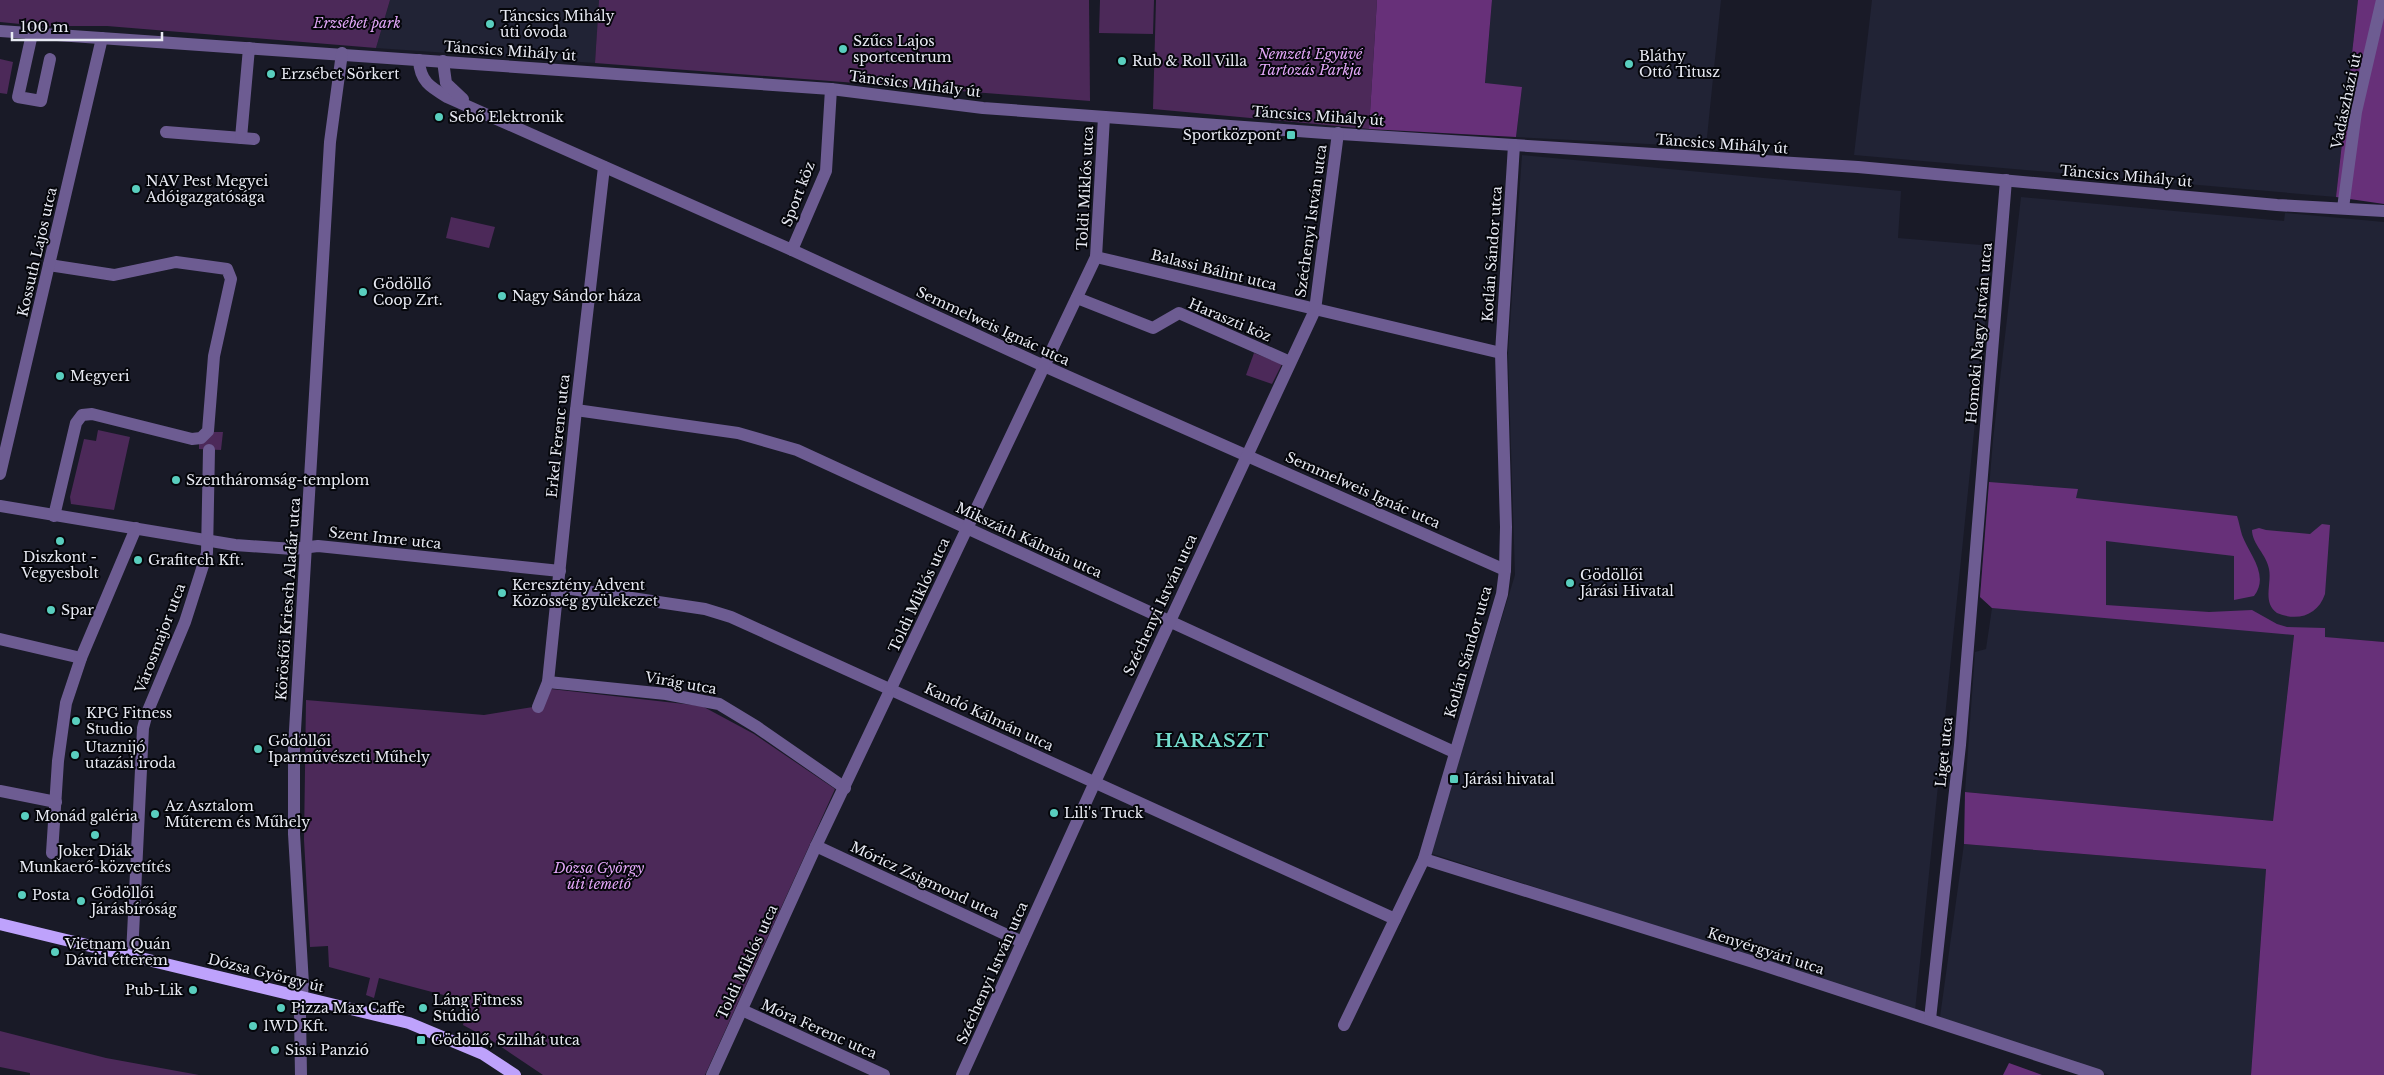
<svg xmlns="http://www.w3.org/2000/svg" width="2384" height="1075" viewBox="0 0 2384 1075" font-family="'Libre Baskerville',serif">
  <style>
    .built { fill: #212335 }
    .green { fill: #4c2959 }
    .forest { fill: #673079 }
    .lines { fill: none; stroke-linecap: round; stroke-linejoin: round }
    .minor { stroke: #6d5c92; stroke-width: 12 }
    .major { stroke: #bea2fc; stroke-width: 12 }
    .poi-dot { fill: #59cebe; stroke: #05060b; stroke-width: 2 }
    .labels { text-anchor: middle; stroke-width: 4; stroke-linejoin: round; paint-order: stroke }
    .poi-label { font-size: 14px; fill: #e8eaf3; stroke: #05060b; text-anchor: start }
    .park-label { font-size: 14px; font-style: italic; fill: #e2a6f7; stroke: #05060b }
    .street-label { font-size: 14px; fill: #e8eaf3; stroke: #05060b }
    .district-label { font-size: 19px; font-weight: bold; letter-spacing: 1px; fill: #74dccd; stroke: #05060b }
  </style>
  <rect width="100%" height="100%" fill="#191a27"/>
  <g class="built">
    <polygon points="390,0 599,0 595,63 376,48"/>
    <polygon points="1492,0 1721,0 1706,147 1516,137 1522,87 1485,84"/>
    <polygon points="1872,0 2358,0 2336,197 1854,155"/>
    <polygon points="1522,155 1901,191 1898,238 1993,246 1915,1011 1430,853 1515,575 1508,353"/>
    <polygon points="2021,197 2284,221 2285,213 2384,222 2384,642 2294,635 2273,821 1965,792 1975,652 1986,649 1992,608 1980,597 1993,440"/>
    <polygon points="1964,844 2266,869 2251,1075 2109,1075 1940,1017"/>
  </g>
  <g class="green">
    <polygon points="0,0 390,0 376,48 107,26 41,26 0,22"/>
    <polygon points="599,0 1089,0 1090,101 595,63"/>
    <polygon points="1100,0 1154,0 1153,34 1099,33"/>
    <polygon points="1156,0 1377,0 1369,129 1153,109"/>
    <polygon points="0,59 13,62 7,94 0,93"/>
    <polygon points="451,217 495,227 489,248 446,238"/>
    <polygon points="1254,353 1282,364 1272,384 1246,375"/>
    <polygon points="98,430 130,437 114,510 71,504 70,497 84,439 96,441"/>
    <polygon points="212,432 223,432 221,450 199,449 199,443"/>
    <polygon points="551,689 702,706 754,734 835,789 705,1075 543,1075 491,1040 463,1025 470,1002 379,978 374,998 366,995 370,978 329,967 328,946 310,947 304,840 306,700 484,715 533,707"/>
    <polygon points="0,1031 106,1058 199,1075 30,1075 30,1073 0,1067"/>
  </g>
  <g class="forest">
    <polygon points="1377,0 1492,0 1485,83 1522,87 1516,137 1369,129"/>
    <polygon points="2358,0 2384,0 2384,204 2336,197"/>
    <path d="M1989,482L2078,489L2076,498L2237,516C2239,522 2240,528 2242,535C2249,554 2270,575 2254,596L2234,600V556L2106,541V605L2209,612L2252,610L2277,624L2287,627L2325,628V637L2384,642V1075H2251L2266,869L1964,844L1965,792L2273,821L2294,635L1992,608L1980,597Z"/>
    <path d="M2322,524L2330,525L2325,594C2318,615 2298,622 2277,613C2262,602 2272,584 2269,569C2267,555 2252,544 2252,530L2259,528L2266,530L2310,534Z"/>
    <polygon points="2009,1063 2042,1075 2003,1075"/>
  </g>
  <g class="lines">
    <g class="minor">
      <polyline points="0,31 831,89 983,108 1325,133 1858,167 2277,205 2384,211"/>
      <polyline points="32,34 18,97 41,101 50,59"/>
      <path d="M419,60C420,81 430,87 447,97L792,250L1044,366L1505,570"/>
      <polyline points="443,61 446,83 463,99"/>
      <polyline points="166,132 254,139"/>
      <polyline points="241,138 249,48"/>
      <polyline points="2343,208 2356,112 2382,0"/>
      <polyline points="792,250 826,171 831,89"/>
      <polyline points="1096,257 1501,353"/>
      <polyline points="49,265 114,275 176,262 227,269 231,279 214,356 208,431 201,438 192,439 92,414 82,415 76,423 54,516"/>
      <polyline points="1077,298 1153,328 1179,313 1290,362"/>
      <polyline points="576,410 738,433 797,450 1454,752"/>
      <polyline points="0,474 102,38"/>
      <polyline points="0,506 235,545 293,549 318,546 560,571"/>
      <polyline points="558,587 705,609 731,617 1395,919"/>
      <polyline points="0,639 81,658"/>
      <polyline points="548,682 666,694 719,704 757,727 845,788"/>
      <polyline points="538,707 548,682 576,410 604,167"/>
      <polyline points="0,791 56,802"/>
      <polyline points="816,846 1022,942"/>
      <polyline points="52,853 58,761 66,703 81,658 136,528"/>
      <polyline points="1424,859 1766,966 2098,1075"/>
      <polyline points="132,955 143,728 147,713 185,622 207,553 209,450"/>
      <polyline points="742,1010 884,1075"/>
      <polyline points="1930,1019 1960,745 2006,180"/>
      <polyline points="1344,1025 1424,859 1502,594 1505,570 1506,527 1501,353 1514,145"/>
      <polyline points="301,1075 300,1014 303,984 294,834 294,747 330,142 342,53"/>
      <polyline points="712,1075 816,846 1096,257 1104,117"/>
      <polyline points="962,1075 1095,782 1315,310 1338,133"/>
    </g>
    <polyline class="major" points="0,924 409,1023 483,1054 515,1075"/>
  </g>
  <g class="poi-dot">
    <circle cx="490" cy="24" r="5"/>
    <circle cx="843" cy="49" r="5"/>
    <circle cx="1122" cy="61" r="5"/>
    <circle cx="1629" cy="64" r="5"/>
    <circle cx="271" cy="74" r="5"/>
    <circle cx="439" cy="117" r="5"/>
    <rect x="1286" y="130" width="10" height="10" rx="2.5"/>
    <circle cx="136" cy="189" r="5"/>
    <circle cx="363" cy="292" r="5"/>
    <circle cx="502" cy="296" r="5"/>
    <circle cx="60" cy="376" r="5"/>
    <circle cx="176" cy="480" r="5"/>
    <circle cx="60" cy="541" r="5"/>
    <circle cx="138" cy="560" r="5"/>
    <circle cx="1570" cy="583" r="5"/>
    <circle cx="502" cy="593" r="5"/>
    <circle cx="51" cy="610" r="5"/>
    <circle cx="76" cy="721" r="5"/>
    <circle cx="258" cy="749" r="5"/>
    <circle cx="75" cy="755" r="5"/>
    <rect x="1449" y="774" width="10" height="10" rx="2.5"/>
    <circle cx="1054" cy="813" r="5"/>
    <circle cx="155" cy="814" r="5"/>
    <circle cx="25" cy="816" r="5"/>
    <circle cx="95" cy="835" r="5"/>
    <circle cx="22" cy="895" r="5"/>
    <circle cx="81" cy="901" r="5"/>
    <circle cx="55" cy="952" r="5"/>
    <circle cx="193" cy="990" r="5"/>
    <circle cx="281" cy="1008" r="5"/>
    <circle cx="423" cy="1008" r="5"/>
    <circle cx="253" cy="1026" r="5"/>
    <rect x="416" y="1035" width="10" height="10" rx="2.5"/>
    <circle cx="275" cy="1050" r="5"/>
  </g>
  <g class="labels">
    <g class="poi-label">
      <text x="500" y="21">Táncsics Mihály<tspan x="500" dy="16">úti óvoda</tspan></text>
      <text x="853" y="46">Szűcs Lajos<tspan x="853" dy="16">sportcentrum</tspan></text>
      <text x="1639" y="61">Bláthy<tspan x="1639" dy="16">Ottó Titusz</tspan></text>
      <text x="1132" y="66">Rub &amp; Roll Villa</text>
      <text x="281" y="79">Erzsébet Sörkert</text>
      <text x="449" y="122">Sebő Elektronik</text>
      <text x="1281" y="140" text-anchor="end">Sportközpont</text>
      <text x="146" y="186">NAV Pest Megyei<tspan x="146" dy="16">Adóigazgatósága</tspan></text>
      <text x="373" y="289">Gödöllő<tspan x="373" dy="16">Coop Zrt.</tspan></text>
      <text x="512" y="301">Nagy Sándor háza</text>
      <text x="70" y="381">Megyeri</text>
      <text x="186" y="485">Szentháromság-templom</text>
      <text x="60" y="562" text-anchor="middle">Diszkont -<tspan x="60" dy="16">Vegyesbolt</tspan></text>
      <text x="148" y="565">Grafitech Kft.</text>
      <text x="1580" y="580">Gödöllői<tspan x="1580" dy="16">Járási Hivatal</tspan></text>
      <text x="512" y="590">Keresztény Advent<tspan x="512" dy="16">Közösség gyülekezet</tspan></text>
      <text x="61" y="615">Spar</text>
      <text x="86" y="718">KPG Fitness<tspan x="86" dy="16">Studio</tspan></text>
      <text x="268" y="746">Gödöllői<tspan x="268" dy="16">Iparművészeti Műhely</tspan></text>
      <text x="85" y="752">Utaznijó<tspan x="85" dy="16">utazási iroda</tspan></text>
      <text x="1464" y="784">Járási hivatal</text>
      <text x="165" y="811">Az Asztalom<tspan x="165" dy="16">Műterem és Műhely</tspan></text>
      <text x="1064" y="818">Lili's Truck</text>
      <text x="35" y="821">Monád galéria</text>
      <text x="95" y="856" text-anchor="middle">Joker Diák<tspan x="95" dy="16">Munkaerő-közvetítés</tspan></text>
      <text x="91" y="898">Gödöllői<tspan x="91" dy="16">Járásbíróság</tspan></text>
      <text x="32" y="900">Posta</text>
      <text x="65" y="949">Vietnam Quán<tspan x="65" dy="16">Dávid étterem</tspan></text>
      <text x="183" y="995" text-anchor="end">Pub-Lik</text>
      <text x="433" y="1005">Láng Fitness<tspan x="433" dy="16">Stúdió</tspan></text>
      <text x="291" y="1013">Pizza Max Caffe</text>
      <text x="263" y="1031">1WD Kft.</text>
      <text x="431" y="1045">Gödöllő, Szilhát utca</text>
      <text x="285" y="1055">Sissi Panzió</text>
    </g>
    <g class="park-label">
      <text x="357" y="28">Erzsébet park</text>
      <text x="1310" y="59">Nemzeti Együvé<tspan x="1310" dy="16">Tartozás Parkja</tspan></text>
      <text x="599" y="873">Dózsa György<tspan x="599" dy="16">úti temető</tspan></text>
    </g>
    <g class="street-label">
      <text transform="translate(510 51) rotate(4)" y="5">Táncsics Mihály út</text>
      <text transform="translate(915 84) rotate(7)" y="5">Táncsics Mihály út</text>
      <text transform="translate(2346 101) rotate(-78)" y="5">Vadászházi út</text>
      <text transform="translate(1318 116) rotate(4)" y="5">Táncsics Mihály út</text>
      <text transform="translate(1722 144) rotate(4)" y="5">Táncsics Mihály út</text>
      <text transform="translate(2126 176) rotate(5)" y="5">Táncsics Mihály út</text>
      <text transform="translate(1085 188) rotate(-87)" y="5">Toldi Miklós utca</text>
      <text transform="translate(798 194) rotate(-69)" y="5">Sport köz</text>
      <text transform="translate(1311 221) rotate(-82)" y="5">Széchenyi István utca</text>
      <text transform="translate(37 252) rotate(-77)" y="5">Kossuth Lajos utca</text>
      <text transform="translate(1492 254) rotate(-86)" y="5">Kotlán Sándor utca</text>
      <text transform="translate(1214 270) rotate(14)" y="5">Balassi Bálint utca</text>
      <text transform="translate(1230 320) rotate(23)" y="5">Haraszti köz</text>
      <text transform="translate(993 326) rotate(25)" y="5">Semmelweis Ignác utca</text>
      <text transform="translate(1979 333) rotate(-85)" y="5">Homoki Nagy István utca</text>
      <text transform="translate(558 436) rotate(-84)" y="5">Erkel Ferenc utca</text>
      <text transform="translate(1363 490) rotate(24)" y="5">Semmelweis Ignác utca</text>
      <text transform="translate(385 538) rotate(6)" y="5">Szent Imre utca</text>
      <text transform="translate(1029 540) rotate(25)" y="5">Mikszáth Kálmán utca</text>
      <text transform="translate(919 595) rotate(-65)" y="5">Toldi Miklós utca</text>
      <text transform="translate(288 599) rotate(-86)" y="5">Körösfői Kriesch Aladár utca</text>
      <text transform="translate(1160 605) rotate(-65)" y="5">Széchenyi István utca</text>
      <text transform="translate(160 638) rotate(-69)" y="5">Városmajor utca</text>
      <text transform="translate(1468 652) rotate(-74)" y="5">Kotlán Sándor utca</text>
      <text transform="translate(681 683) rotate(10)" y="5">Virág utca</text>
      <text transform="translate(989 717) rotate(25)" y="5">Kandó Kálmán utca</text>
      <text transform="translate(1944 752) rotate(-84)" y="5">Liget utca</text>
      <text transform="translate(925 880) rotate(25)" y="5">Móricz Zsigmond utca</text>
      <text transform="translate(1766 951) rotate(18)" y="5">Kenyérgyári utca</text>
      <text transform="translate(747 962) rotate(-65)" y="5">Toldi Miklós utca</text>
      <text transform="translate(266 973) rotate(14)" y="5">Dózsa György út</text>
      <text transform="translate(992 973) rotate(-66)" y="5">Széchenyi István utca</text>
      <text transform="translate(819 1029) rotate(24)" y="5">Móra Ferenc utca</text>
    </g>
    <g class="district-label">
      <text x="1212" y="747">HARASZT</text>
    </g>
  </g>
  <path d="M12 32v8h150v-8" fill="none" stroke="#e8eaf3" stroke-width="2.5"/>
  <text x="20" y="32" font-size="15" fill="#e8eaf3" stroke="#05060b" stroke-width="4" paint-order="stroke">100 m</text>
</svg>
